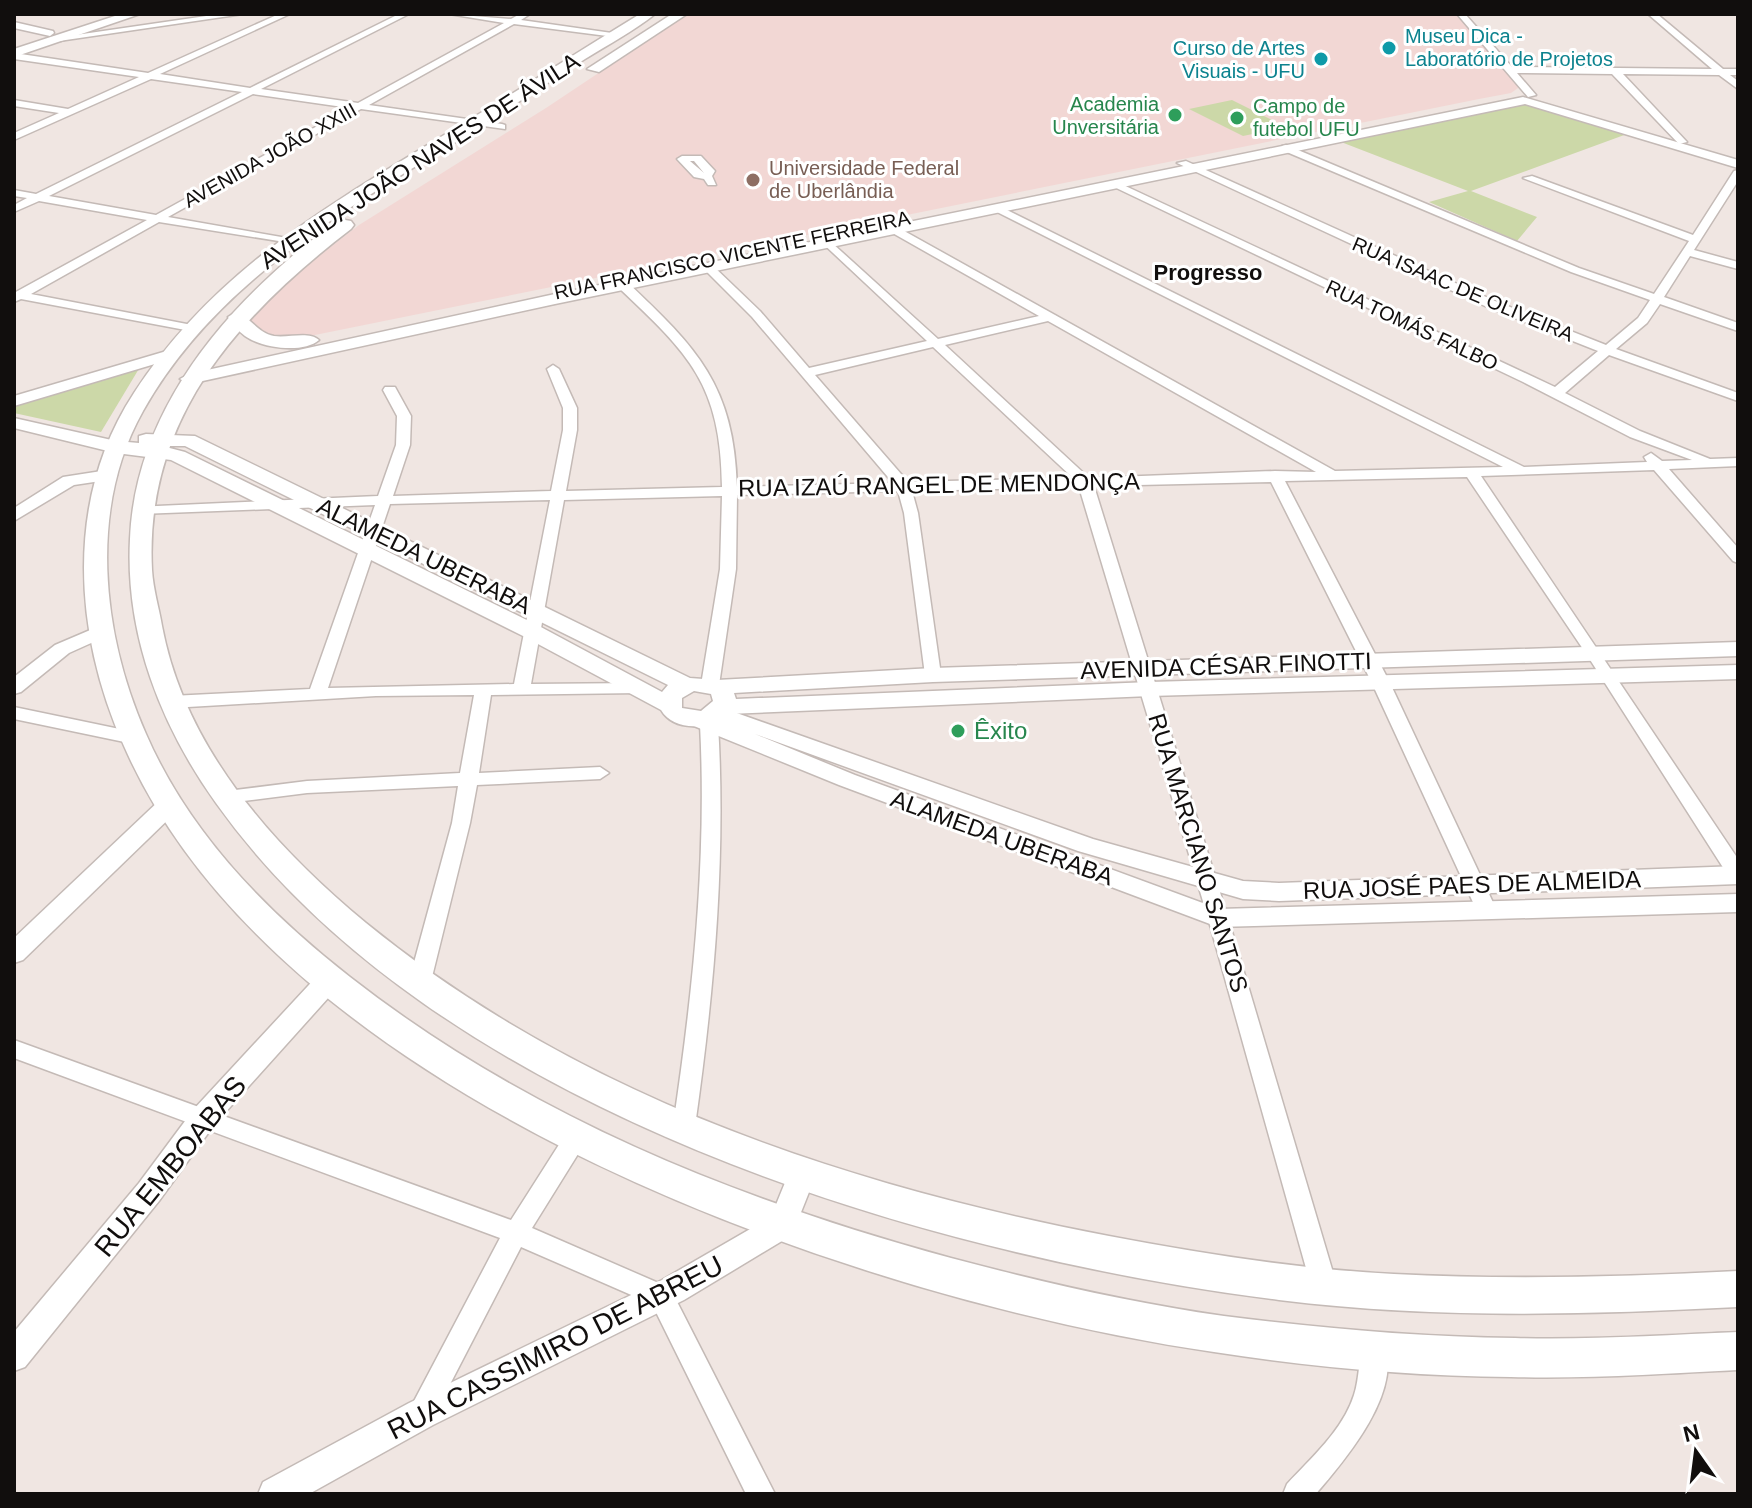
<svg xmlns="http://www.w3.org/2000/svg" width="1752" height="1508" viewBox="0 0 1752 1508" font-family="Arial,sans-serif">
  <style>
    .education { fill: #f2d7d4 }
    .green { fill: #ccd8a8 }
    .lines { fill: none; stroke-linecap: round; stroke-linejoin: round }
    .minor-casing { stroke: #c4bab6; stroke-width: 3 }
    .tertiary-casing { stroke: #c4bab6; stroke-width: 3 }
    .secondary-casing { stroke: #c4bab6; stroke-width: 3 }
    .primary-casing { stroke: #c4bab6; stroke-width: 3 }
    .minor { fill: #fff; fill-rule: evenodd }
    .tertiary { fill: #fff; fill-rule: evenodd }
    .secondary { fill: #fff; fill-rule: evenodd }
    .primary { fill: #fff; fill-rule: evenodd }
    .culture-dot { fill: #0f9aa8; stroke: #fff; stroke-width: 3 }
    .leisure-dot { fill: #2e9e5b; stroke: #fff; stroke-width: 3 }
    .education-dot { fill: #8d6e63; stroke: #fff; stroke-width: 3 }
    .labels { text-anchor: middle; stroke-width: 6; stroke-linejoin: round; paint-order: stroke }
    .far-culture-label { font-size: 20px; fill: #0d838f; stroke: #fff; text-anchor: start }
    .far-leisure-label { font-size: 20px; fill: #27864d; stroke: #fff; text-anchor: end }
    .far-street-label { font-size: 20px; fill: #110e0d; stroke: #fff }
    .far-education-label { font-size: 20px; fill: #785e54; stroke: #fff; text-anchor: start }
    .far-neighbourhood-label { font-size: 22px; font-weight: bold; fill: #110e0d; stroke: #fff }
    .street-label { font-size: 24px; fill: #110e0d; stroke: #fff }
    .leisure-label { font-size: 24px; fill: #27864d; stroke: #fff; text-anchor: start }
    .near-street-label { font-size: 28px; fill: #110e0d; stroke: #fff }
  </style>
  <rect width="100%" height="100%" fill="#f0e6e2"/>
  <polygon class="education" points="687,14 1456,14 1521,86 1511,93 1479,99 305,337 283,338 259,332 251,322 252,316 289,279 359,225 546,108"/>
  <g class="green">
    <polygon points="1232,100 1286,127 1243,136 1189,109"/>
    <polygon points="1524,104 1627,134 1471,191 1537,217 1517,241 1429,202 1468,191 1341,142"/>
    <polygon points="140,367 101,432 14,413 14,406"/>
  </g>
  <g class="lines">
    <g class="minor-casing">
      <g id="minor">
        <polygon points="220,14 243,14 59,41 55,38"/>
        <path d="M279,14H290L160,74L250,88L399,14H409L261,89L358,103L504,23L449,14L511,19L520,14H530L521,20L619,34L615,37L514,24L369,105L502,124L505,125V129L361,109L168,217L287,238L291,239V243L159,222L31,294L192,325L196,326V332L21,299L14,302V293L147,220L39,201L14,212V205L27,198L14,196V190L36,194L242,92L151,79L14,140V133L59,113L14,106V100L68,109L139,77L14,59V53L148,73ZM253,94L350,108L156,215L49,196Z"/>
        <polygon points="1457,14 1465,14 1512,67 1712,69 1648,14 1657,14 1723,69 1738,69 1738,75 1730,75 1738,81 1738,89 1719,75 1623,74 1687,142 1679,144 1612,74 1517,73 1536,95 1528,97"/>
        <polygon points="14,22 53,31 54,33 50,36 14,28"/>
        <path d="M1286,145L1579,268L1654,294L1689,241L1523,178L1532,176L1693,235L1734,171L1738,170V181L1694,250L1738,262V269L1690,256L1664,297L1738,323V331L1660,304L1647,323L1616,349L1738,393V401L1609,355L1565,393L1640,431L1710,459L1738,458V466L1669,469L1738,548V563L1733,561L1654,470L1481,476L1738,859V882L1731,880L1587,655L1467,477L1285,481L1389,681L1497,911L1494,916H1480L1477,911L1371,681L1271,482L1094,486L1228,918L1337,1286L1333,1294L1324,1298L1315,1294L1311,1286L1208,918L1079,487L912,491L918,513L941,675L933,680L925,675L904,513L898,491L737,495L736,569L719,685L710,690L701,685L720,569L722,496L564,500L531,684L640,683L649,688L640,693L491,695L479,773L600,767L609,773L600,779L477,785L470,823L431,981L427,987L420,989L413,987L409,981L452,823L458,786L307,793L227,803L218,797L227,791L307,781L460,773L474,695L376,696L171,708L162,702L171,696L310,689L375,505L140,514L135,513V507L378,496L396,445L397,416L383,390L385,387H395L411,416L410,445L393,496L551,491L563,430V408L547,369L553,365L559,369L577,408V430L566,491L722,487C721,384 689,354 619,288V282H627C697,348 734,385 737,487L893,483L752,317L702,267L712,265L760,311L809,368L927,341L817,238L815,236L821,233L938,339L1039,316L889,231V227H897L1335,471L1503,467L993,210L992,208L997,205L1524,467L1647,462L1644,457L1651,453L1662,461L1692,460L1630,437L1523,382L1110,185L1119,183L1555,387L1598,351L1487,307L1177,163L1186,161L1495,301L1606,345L1638,318L1650,300L1571,272L1282,150V146ZM1048,321L1316,472L1275,471L1089,478L945,345ZM933,347L1073,478L908,482L815,375ZM550,500L514,684L328,688L390,504Z"/>
        <path d="M701,156L715,171L712,176L716,185H708L704,179L694,177L677,159L682,156ZM690,161H694L704,173Z"/>
        <polygon points="14,707 134,732 143,738 134,744 14,719"/>
        <path d="M709,718L718,724C726,859 714,992 695,1126L692,1133L684,1136L676,1133L673,1126C693,992 707,860 700,724Z"/>
        <polygon points="14,1040 511,1220 567,1132 575,1129 583,1132 587,1139 583,1146 532,1228 670,1288 775,1494 746,1494 652,1304 521,1247 431,1421 422,1425 413,1421 409,1412 413,1403 500,1238 14,1058"/>
        <path d="M1374,1337L1383,1340C1405,1390 1346,1459 1316,1494H1283L1287,1484C1311,1458 1343,1430 1354,1395C1360,1377 1358,1357 1365,1340Z"/>
      </g>
    </g>
    <g class="tertiary-casing">
      <g id="tertiary">
        <polygon points="170,350 175,352 175,358 14,406 14,396"/>
        <polygon points="108,470 117,475 114,479 74,485 14,521 14,508 63,477"/>
        <polygon points="102,625 109,627 112,631 109,635 69,653 21,692 14,694 14,677 55,645"/>
        <polygon points="717,706 1093,839 1243,881 1279,883 1738,866 1738,884 1279,901 1243,899 1078,851 755,734 855,775 1219,909 1738,894 1738,912 1218,927 839,785 689,724 686,719 689,714 697,712 708,715 709,708"/>
        <polygon points="170,796 178,798 181,804 178,810 23,960 14,963 14,938 162,798"/>
        <polygon points="329,970 338,973 342,980 338,987 214,1125 159,1201 25,1367 14,1371 14,1332 139,1183 194,1109 320,973"/>
        <polygon points="803,1159 813,1163 817,1172 792,1235 684,1300 433,1425 309,1494 258,1494 263,1482 409,1403 662,1280 771,1217 793,1163"/>
      </g>
    </g>
    <g class="secondary-casing">
      <g id="secondary">
        <polygon points="1523,97 1738,160 1738,168 1525,104 555,304 189,384 180,379 189,374 555,294"/>
        <path d="M236,312C251,317 257,333 274,336C289,338 309,331 319,340C303,354 262,348 245,336C238,331 233,324 228,317Z"/>
        <path d="M14,418L116,441L139,443V436L146,434L195,436L690,678L717,680L933,668L1738,642V656L933,682L734,693L736,699L1150,682L1738,665V679L1150,696L728,714C710,730 674,732 661,710L523,636L171,460L116,453L14,428ZM162,446H185L668,685L662,692L539,626L185,452ZM694,691L711,694L713,701L701,711L682,708V698Z"/>
      </g>
    </g>
    <g class="primary-casing">
      <g id="primary">
        <polygon points="121,14 140,14 14,57 14,49"/>
        <path d="M640,14H655C634,31 609,44 585,59C538,89 492,120 444,149C329,219 211,290 143,411C88,509 102,634 146,734C189,833 266,911 350,977C528,1116 735,1199 951,1258C1041,1282 1132,1303 1224,1316C1320,1328 1418,1337 1515,1338C1589,1340 1664,1335 1738,1332V1370C1662,1374 1587,1379 1511,1377C1412,1376 1312,1367 1214,1352C858,1300 280,1102 124,746C74,634 64,500 134,393C216,267 334,202 459,126C520,90 579,51 640,14Z"/>
        <polygon points="672,14 687,14 599,72 587,69"/>
        <path d="M345,220L351,221L354,225L351,229C239,315 144,418 152,570C153,589 159,608 162,626C185,748 273,846 366,923C578,1096 843,1185 1109,1236C1203,1254 1298,1269 1394,1274C1509,1280 1623,1277 1738,1271V1307C1585,1315 1431,1319 1279,1300C921,1255 434,1109 216,803C161,726 125,635 130,539C134,435 195,345 270,276C292,256 318,232 345,220Z"/>
      </g>
    </g>
    <use href="#minor" class="minor"/>
    <use href="#tertiary" class="tertiary"/>
    <use href="#secondary" class="secondary"/>
    <use href="#primary" class="primary"/>
  </g>
  <g class="culture-dot">
    <circle cx="1389" cy="48" r="8"/>
    <circle cx="1321" cy="59" r="8"/>
  </g>
  <g class="leisure-dot">
    <circle cx="1175" cy="115" r="8"/>
    <circle cx="1237" cy="118" r="8"/>
    <circle cx="958" cy="731" r="8"/>
  </g>
  <circle class="education-dot" cx="753" cy="180" r="8"/>
  <g class="labels">
    <g class="far-culture-label">
      <text x="1405" y="43">Museu Dica -<tspan x="1405" dy="23">Laboratório de Projetos</tspan></text>
      <text x="1305" y="55" text-anchor="end">Curso de Artes<tspan x="1305" dy="23">Visuais - UFU</tspan></text>
    </g>
    <g class="far-leisure-label">
      <text x="1159" y="111">Academia<tspan x="1159" dy="23">Unversitária</tspan></text>
      <text x="1253" y="113" text-anchor="start">Campo de<tspan x="1253" dy="23">futebol UFU</tspan></text>
    </g>
    <g class="far-street-label">
      <text transform="translate(270 155) rotate(-29)" y="7">AVENIDA JOÃO XXIII</text>
      <text transform="translate(732 255) rotate(-12)" y="7">RUA FRANCISCO VICENTE FERREIRA</text>
      <text transform="translate(1463 289) rotate(23)" y="7">RUA ISAAC DE OLIVEIRA</text>
      <text transform="translate(1412 325) rotate(25)" y="7">RUA TOMÁS FALBO</text>
    </g>
    <g class="far-education-label">
      <text x="769" y="175">Universidade Federal<tspan x="769" dy="23">de Uberlândia</tspan></text>
    </g>
    <g class="far-neighbourhood-label">
      <text x="1208" y="280">Progresso</text>
    </g>
    <g class="street-label">
      <text transform="translate(420 161) rotate(-33)" y="8">AVENIDA JOÃO NAVES DE ÁVILA</text>
      <text transform="translate(939 485) rotate(-1)" y="8">RUA IZAÚ RANGEL DE MENDONÇA</text>
      <text transform="translate(424 556) rotate(26)" y="8">ALAMEDA UBERABA</text>
      <text transform="translate(1226 666) rotate(-2)" y="8">AVENIDA CÉSAR FINOTTI</text>
      <text transform="translate(1002 838) rotate(20)" y="8">ALAMEDA UBERABA</text>
      <text transform="translate(1198 853) rotate(73)" y="8">RUA MARCIANO SANTOS</text>
      <text transform="translate(1472 885) rotate(-2)" y="8">RUA JOSÉ PAES DE ALMEIDA</text>
    </g>
    <g class="leisure-label">
      <text x="974" y="739">Êxito</text>
    </g>
    <g class="near-street-label">
      <text transform="translate(170 1166) rotate(-51)" y="10">RUA EMBOABAS</text>
      <text transform="translate(555 1347) rotate(-27)" y="10">RUA CASSIMIRO DE ABREU</text>
    </g>
  </g>
  <rect width="1752" height="1508" fill="none" stroke="#110e0d" stroke-width="32"/>
  <g transform="translate(1696 1452) rotate(346)" stroke="#ffffff" stroke-width="6" paint-order="stroke">
  <path d="M0-6L14 30L0 20L-14 30Z" fill="#110e0d"/>
  <text y="-12" font-size="22" font-weight="bold" text-anchor="middle" fill="#110e0d">N</text>
  </g>
</svg>
